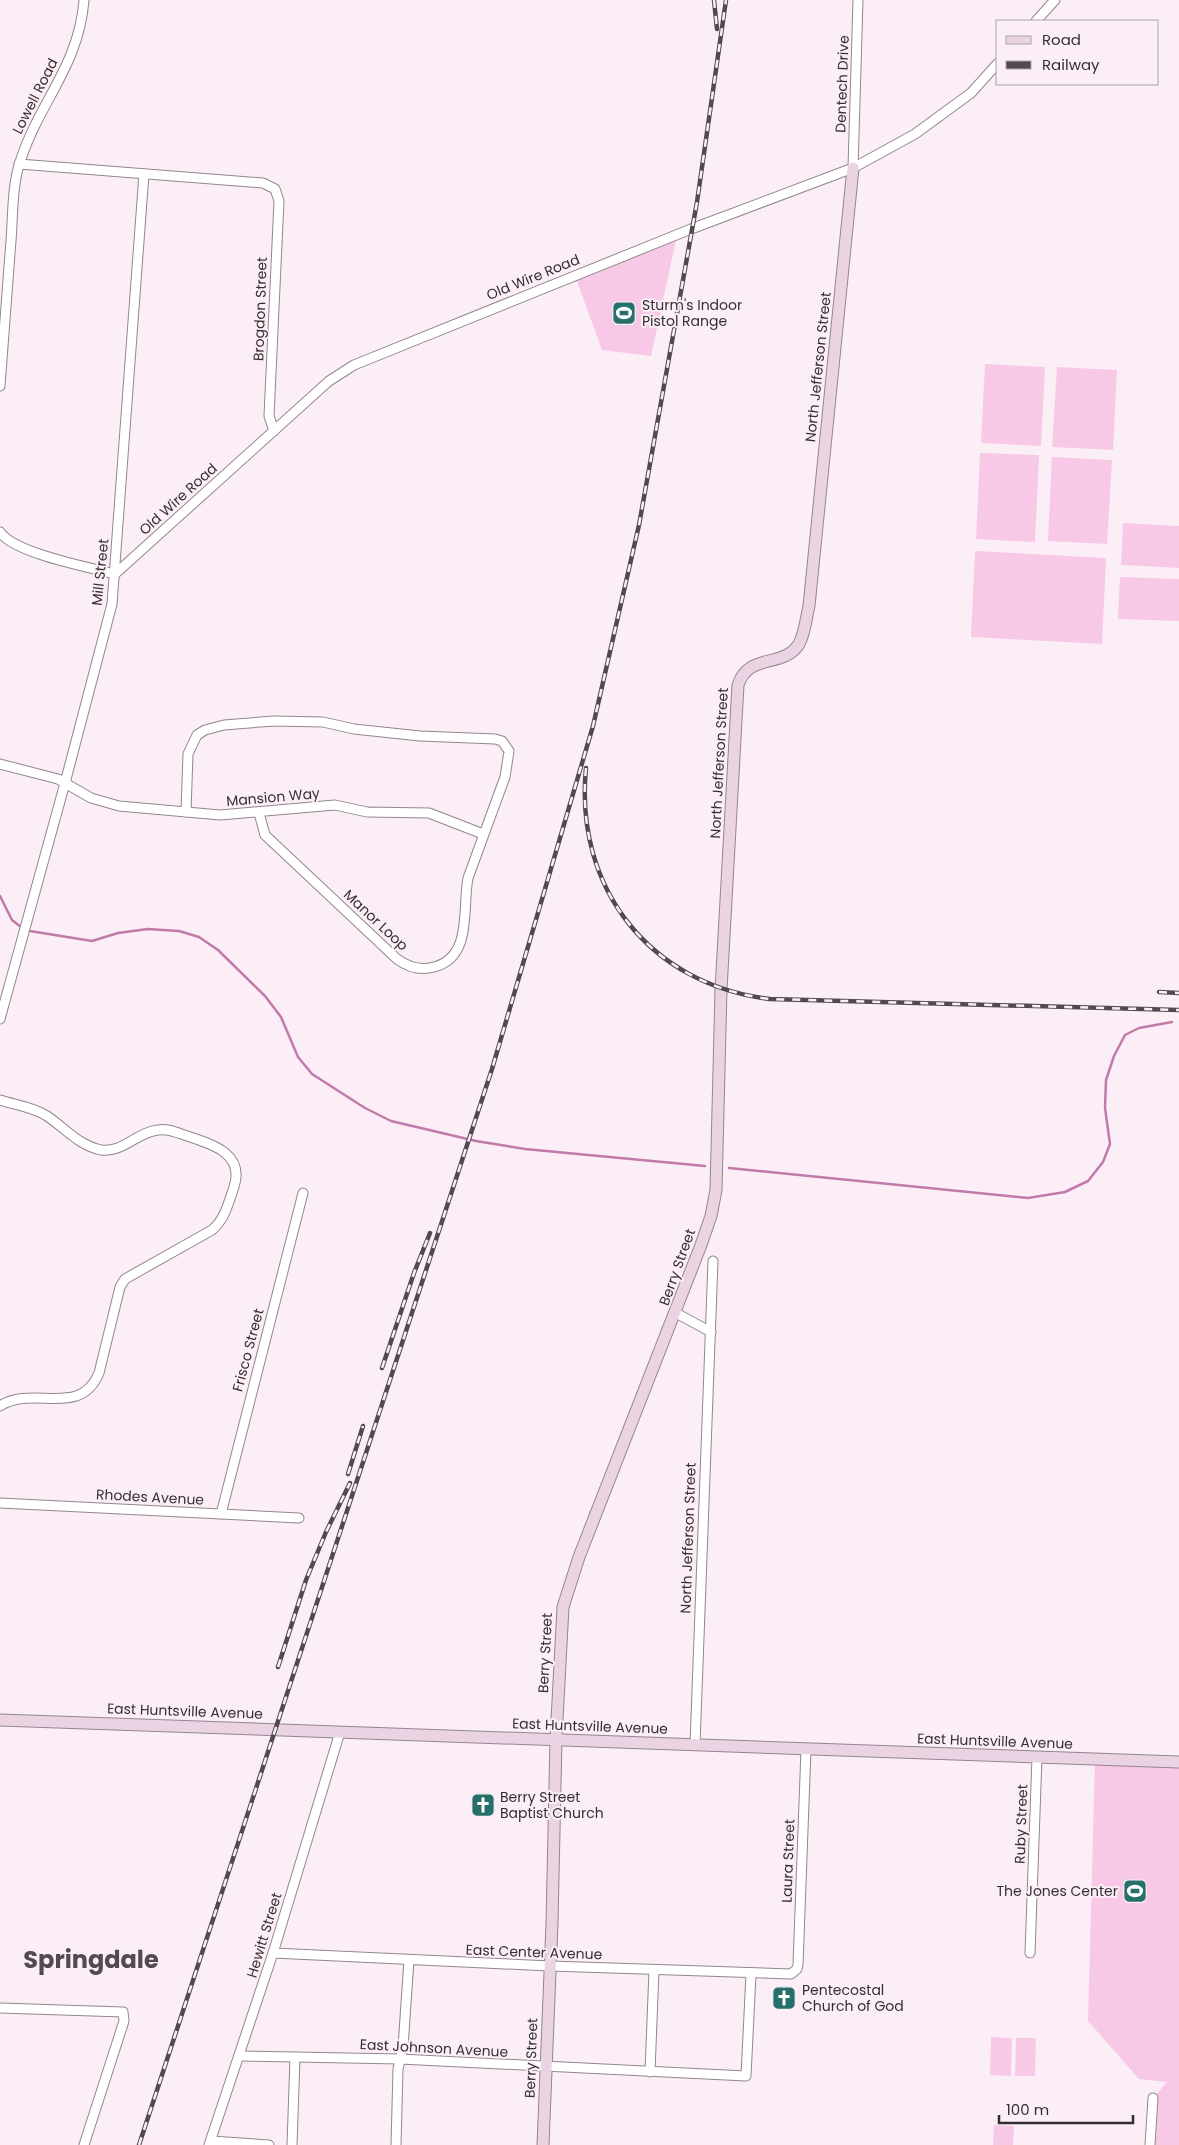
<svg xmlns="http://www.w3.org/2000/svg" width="1179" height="2145" viewBox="0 0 1179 2145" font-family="Poppins,sans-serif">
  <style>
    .pitch { fill: #f8c9e7 }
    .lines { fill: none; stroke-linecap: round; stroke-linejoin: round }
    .stream { stroke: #c27aaa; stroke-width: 2.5 }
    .street-casing { stroke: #93868e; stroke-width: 11 }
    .secondary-casing { stroke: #93868e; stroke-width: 13 }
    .street { stroke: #fff; stroke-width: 9 }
    .secondary { stroke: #ead4e3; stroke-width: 11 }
    .rail-casing { stroke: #504a4e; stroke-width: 4.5 }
    .rail { stroke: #fbeef6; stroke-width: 2.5; stroke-dasharray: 8; stroke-linecap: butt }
    .labels { text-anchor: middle; stroke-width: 4; stroke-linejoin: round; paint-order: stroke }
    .street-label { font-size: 14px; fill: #342f32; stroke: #fbeef6 }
    .poi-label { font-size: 14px; fill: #342f32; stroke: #fbeef6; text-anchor: start }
    .town-label { font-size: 24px; font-weight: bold; fill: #544950; stroke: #fbeef6 }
  </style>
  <rect width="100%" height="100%" fill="#fbeef6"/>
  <g class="pitch">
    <polygon points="677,235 651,356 602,350 575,276"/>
    <polygon points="985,364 1045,367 1041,446 981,443"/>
    <polygon points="1057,367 1117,370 1113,450 1052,447"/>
    <polygon points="980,453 1039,455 1035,542 976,539"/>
    <polygon points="1052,457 1112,460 1107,544 1048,541"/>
    <polygon points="1123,523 1179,526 1179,568 1121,565"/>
    <polygon points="975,551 1106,558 1102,644 971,637"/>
    <polygon points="1120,577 1179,579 1179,621 1118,619"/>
    <polygon points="1095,1759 1179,1762 1179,2145 1150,2145 1153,2098 1167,2082 1139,2079 1088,2021"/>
    <polygon points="991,2037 1012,2038 1011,2076 990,2075"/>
    <polygon points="1016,2038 1036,2038 1035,2076 1015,2076"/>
    <polygon points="994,2125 1014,2126 1013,2145 993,2145"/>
  </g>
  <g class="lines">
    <g class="stream">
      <polyline points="0,896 12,920 21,927"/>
      <polyline points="30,931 92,941 118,933 148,929 179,931 199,937 218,950 265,996 281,1017 298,1057 312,1074 365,1108 391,1121 476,1141 525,1149 705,1166"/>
      <polyline points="729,1168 1028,1198 1065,1192 1088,1181 1103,1162 1110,1144 1105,1108 1106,1080 1114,1056 1125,1035 1139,1028 1172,1022"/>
    </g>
    <g class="street-casing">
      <g id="street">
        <polyline points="1036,21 1055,0"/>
        <polyline points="19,164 263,183 275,189 279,201 269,416 274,431"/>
        <polyline points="853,168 858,0"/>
        <path d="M0,386C4,337 7,289 11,241C13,215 12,186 20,162C39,102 79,66 84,0"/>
        <path d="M0,532C14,553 88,567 115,574"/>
        <polyline points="115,574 329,381 354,365 691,229 853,168 915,134 971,93 998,63"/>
        <polyline points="0,764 58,779 91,798 119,806 220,815 335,805 367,812 429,813 483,834"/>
        <path d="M186,812L188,754L197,735L205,730L224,725L274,721L323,722L354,729L420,736L495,739L502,741L509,751L505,777L468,878C462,908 473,957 434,967C420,971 408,967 397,959L265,835L259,813"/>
        <polyline points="0,1019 65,783 112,604 144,174"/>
        <path d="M0,1100C15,1105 33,1107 47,1116C65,1128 78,1145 101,1150C123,1153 137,1132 158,1130C168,1128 178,1133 187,1136C211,1144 245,1153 234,1187C228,1204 225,1219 212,1230L125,1279L120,1287L99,1373C80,1419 33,1384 0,1406"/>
        <polyline points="676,1313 711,1332"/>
        <polyline points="0,1503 299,1518"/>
        <polyline points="221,1514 303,1193"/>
        <polyline points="695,1745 713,1261"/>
        <polyline points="273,1953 550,1966 791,1974 797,1969 798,1965 806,1749"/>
        <polyline points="1030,1953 1037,1757"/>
        <polyline points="0,2008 123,2012 124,2021 84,2145"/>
        <polyline points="239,2056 400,2059 746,2076 751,1974"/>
        <polyline points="650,2072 654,1970"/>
        <polyline points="211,2141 269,2145"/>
        <polyline points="209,2145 273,1953 340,1732"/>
        <polyline points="292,2145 295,2057"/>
        <polyline points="396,2145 398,2069 403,2047 409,1960"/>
        <polyline points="1150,2145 1153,2098"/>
      </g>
    </g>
    <g class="secondary-casing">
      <g id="secondary">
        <polyline points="0,1720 1179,1762"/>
        <path d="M543,2145L552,1923L556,1739L563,1607L579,1557L701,1245L711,1216L716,1190L721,990L738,685C749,652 783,669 799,644C805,633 806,618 809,606L853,168"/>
      </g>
    </g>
    <use href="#street" class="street"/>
    <use href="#secondary" class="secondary"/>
    <g class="rail-casing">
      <g id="rail">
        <polyline points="714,0 717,29"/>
        <path d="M586,768C574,888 650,985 770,999L1179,1010"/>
        <polyline points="1159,992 1179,993"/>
        <polyline points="382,1368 414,1273 430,1233"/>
        <polyline points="348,1474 363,1426"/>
        <polyline points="278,1667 306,1580 326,1532 350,1483"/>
        <polyline points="139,2145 492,1069 593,726 639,525 697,202 726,0"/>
      </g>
    </g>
    <use href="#rail" class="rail"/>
  </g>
  <defs>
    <g id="stadium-square" transform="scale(1.25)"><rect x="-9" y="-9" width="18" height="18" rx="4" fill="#26706c" stroke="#fbeef6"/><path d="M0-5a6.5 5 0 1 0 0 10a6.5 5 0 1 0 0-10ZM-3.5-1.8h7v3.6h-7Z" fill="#fff"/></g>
    <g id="church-square" transform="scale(1.25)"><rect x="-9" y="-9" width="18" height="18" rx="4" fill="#26706c" stroke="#fbeef6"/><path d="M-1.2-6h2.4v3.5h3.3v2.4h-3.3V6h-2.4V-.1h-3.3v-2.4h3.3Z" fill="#fff"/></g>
  </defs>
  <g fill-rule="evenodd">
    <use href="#stadium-square" x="624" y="313"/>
    <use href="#church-square" x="483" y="1805"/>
    <use href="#stadium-square" x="1135" y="1891"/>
    <use href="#church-square" x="784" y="1998"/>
  </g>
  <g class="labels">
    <g class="street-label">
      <text transform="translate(842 84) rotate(-88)" y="5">Dentech Drive</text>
      <text transform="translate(35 96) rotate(-63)" y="5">Lowell Road</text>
      <text transform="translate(533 277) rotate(-22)" y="5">Old Wire Road</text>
      <text transform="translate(260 309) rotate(-88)" y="5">Brogdon Street</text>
      <text transform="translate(818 367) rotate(-84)" y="5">North Jefferson Street</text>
      <text transform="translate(178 499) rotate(-42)" y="5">Old Wire Road</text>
      <text transform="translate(100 572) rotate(-84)" y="5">Mill Street</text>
      <text transform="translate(719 763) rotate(-87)" y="5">North Jefferson Street</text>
      <text transform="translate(273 797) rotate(-5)" y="5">Mansion Way</text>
      <text transform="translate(376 920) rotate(43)" y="5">Manor Loop</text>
      <text transform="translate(677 1267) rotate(-70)" y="5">Berry Street</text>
      <text transform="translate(248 1350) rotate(-75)" y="5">Frisco Street</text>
      <text transform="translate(150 1497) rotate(3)" y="5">Rhodes Avenue</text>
      <text transform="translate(688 1538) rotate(-88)" y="5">North Jefferson Street</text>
      <text transform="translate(545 1653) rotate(-87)" y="5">Berry Street</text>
      <text transform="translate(185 1711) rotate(2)" y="5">East Huntsville Avenue</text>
      <text transform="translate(590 1726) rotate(2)" y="5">East Huntsville Avenue</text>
      <text transform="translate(995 1741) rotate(2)" y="5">East Huntsville Avenue</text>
      <text transform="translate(1021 1824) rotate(-88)" y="5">Ruby Street</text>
      <text transform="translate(788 1861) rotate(-88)" y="5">Laura Street</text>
      <text transform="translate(264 1935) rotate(-73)" y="5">Hewitt Street</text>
      <text transform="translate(534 1952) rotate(2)" y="5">East Center Avenue</text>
      <text transform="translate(434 2048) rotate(3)" y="5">East Johnson Avenue</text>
      <text transform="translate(531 2058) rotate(-88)" y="5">Berry Street</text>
    </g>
    <g class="poi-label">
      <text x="642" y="310">Sturm's Indoor<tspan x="642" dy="16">Pistol Range</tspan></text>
      <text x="500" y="1802">Berry Street<tspan x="500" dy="16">Baptist Church</tspan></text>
      <text x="1118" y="1896" text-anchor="end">The Jones Center</text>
      <text x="802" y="1995">Pentecostal<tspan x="802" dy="16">Church of God</tspan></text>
    </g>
    <g class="town-label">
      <text x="91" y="1968">Springdale</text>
    </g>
  </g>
  <rect x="996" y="20" width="162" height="65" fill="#fbeef6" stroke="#aba2a8"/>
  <rect x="1006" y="36" width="25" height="8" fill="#ead4e3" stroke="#aba2a8"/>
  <text x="1042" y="45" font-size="15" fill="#342f32">Road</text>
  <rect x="1006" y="61" width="25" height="8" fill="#504a4e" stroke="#aba2a8"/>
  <text x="1042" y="70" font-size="15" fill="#342f32">Railway</text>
  <path d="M999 2115v8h134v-8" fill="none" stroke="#342f32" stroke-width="2.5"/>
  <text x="1006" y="2115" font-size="15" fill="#342f32" stroke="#fbeef6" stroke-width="4" paint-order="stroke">100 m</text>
</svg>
